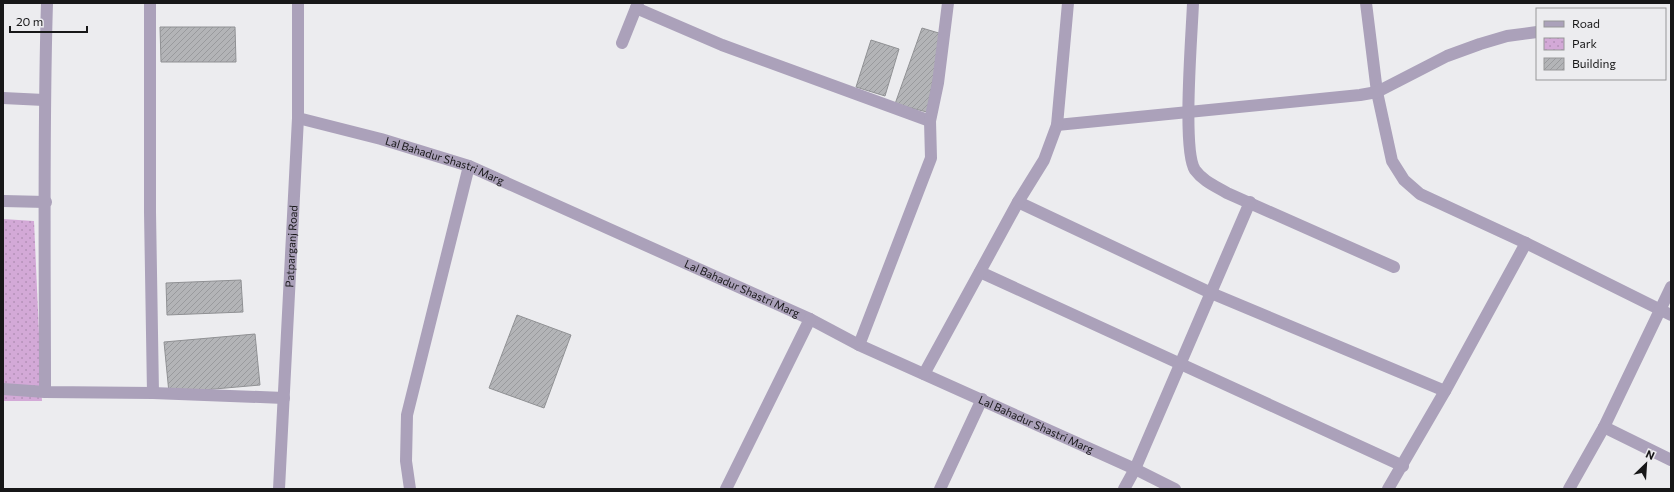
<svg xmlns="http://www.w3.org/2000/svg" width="1674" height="492" viewBox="0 0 1674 492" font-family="Commissioner,sans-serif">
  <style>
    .park { fill: url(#park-dots) }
    .building { fill: url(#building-hatch); stroke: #909194 }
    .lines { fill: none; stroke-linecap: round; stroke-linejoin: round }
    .minor { stroke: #aba1ba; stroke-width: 12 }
    .tertiary { stroke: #aba1ba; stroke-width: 12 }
    .labels { text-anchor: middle; stroke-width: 4; stroke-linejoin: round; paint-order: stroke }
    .street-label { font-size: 11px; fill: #171718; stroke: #ececef }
  </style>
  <defs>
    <pattern id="park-dots" width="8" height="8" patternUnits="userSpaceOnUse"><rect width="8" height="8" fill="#d3a9d7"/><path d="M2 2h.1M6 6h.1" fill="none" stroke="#b491b8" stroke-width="1.8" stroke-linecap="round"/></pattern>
    <pattern id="building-hatch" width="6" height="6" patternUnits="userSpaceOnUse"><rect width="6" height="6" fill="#b3b4b7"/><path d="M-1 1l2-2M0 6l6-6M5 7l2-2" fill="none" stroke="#999a9d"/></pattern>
  </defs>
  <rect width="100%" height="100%" fill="#ececef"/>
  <polygon class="park" points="3,219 34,221 42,401 3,401"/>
  <g class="building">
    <polygon points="160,27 235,27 236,62 161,62"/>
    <polygon points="922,28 942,34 927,112 895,104"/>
    <polygon points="871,40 899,49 885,96 856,87"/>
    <polygon points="241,280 243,312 167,315 166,283"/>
    <polygon points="517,315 571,335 544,408 489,388"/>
    <polygon points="255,334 260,385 169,393 164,342"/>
  </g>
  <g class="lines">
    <g class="minor">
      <polyline points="150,3 150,212 153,393"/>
      <path d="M1193,3C1192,32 1182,151 1195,170C1203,181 1215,186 1227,193L1394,267"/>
      <polyline points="1366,3 1377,92 1392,161 1404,180 1420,194 1526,243 1671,315"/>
      <polyline points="636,8 722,45 930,121"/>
      <polyline points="622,43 638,3"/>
      <polyline points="3,98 44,100"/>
      <path id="s1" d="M298,118L381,139L469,166L810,319L859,345L1135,469L1175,489"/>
      <polyline points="1057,125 1360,95 1377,92 1447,56 1480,44 1507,36 1537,32"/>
      <polyline points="3,201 46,202"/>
      <polyline points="1018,202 1211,293 1445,391"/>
      <polyline points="980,272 1403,466"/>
      <polyline points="859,345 931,158 930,121 938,83 948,3"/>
      <polyline points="924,374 1018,202 1044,160 1057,125 1068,3"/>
      <polyline points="3,389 45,392 153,393 284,398"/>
      <path d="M45,392C45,262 43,132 47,3"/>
      <polyline points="1604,427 1671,460"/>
      <polyline points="410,489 406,461 407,415 469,166"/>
      <polyline points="726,489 810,319"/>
      <polyline points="940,489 982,399"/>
      <polyline points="1124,489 1135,469 1250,202"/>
      <polyline points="1388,489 1445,391 1526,243"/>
      <polyline points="1569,489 1604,427 1671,287"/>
    </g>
    <path class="tertiary" id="s2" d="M279,489L298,118V3"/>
  </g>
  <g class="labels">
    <g class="street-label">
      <text dy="4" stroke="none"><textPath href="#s1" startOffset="153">Lal Bahadur Shastri Marg</textPath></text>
      <text dy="4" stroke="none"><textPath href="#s2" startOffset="243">Patparganj Road</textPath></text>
      <text dy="4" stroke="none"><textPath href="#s1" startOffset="477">Lal Bahadur Shastri Marg</textPath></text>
      <text dy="4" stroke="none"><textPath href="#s1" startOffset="801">Lal Bahadur Shastri Marg</textPath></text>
    </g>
  </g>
  <rect width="1674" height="492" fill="none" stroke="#171718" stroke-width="8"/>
  <rect x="1536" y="8" width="130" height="72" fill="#ececef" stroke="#979799"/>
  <rect x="1544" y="21" width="20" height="6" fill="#aba1ba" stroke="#979799"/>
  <text x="1572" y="28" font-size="12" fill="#171718">Road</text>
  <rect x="1544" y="38" width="20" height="12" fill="url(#park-dots)" stroke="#979799"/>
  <text x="1572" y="48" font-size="12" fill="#171718">Park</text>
  <rect x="1544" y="58" width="20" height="12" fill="url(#building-hatch)" stroke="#979799"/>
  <text x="1572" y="68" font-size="12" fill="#171718">Building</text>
  <g transform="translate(1646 464) rotate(25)" stroke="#ececef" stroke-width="3" paint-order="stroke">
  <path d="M0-3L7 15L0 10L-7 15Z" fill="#171718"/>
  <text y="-6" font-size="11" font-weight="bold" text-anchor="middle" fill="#171718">N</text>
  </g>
  <path d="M10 26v6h77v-6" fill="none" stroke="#171718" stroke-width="2"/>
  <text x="16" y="26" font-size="12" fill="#171718" stroke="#ececef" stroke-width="3" paint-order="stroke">20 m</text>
</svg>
